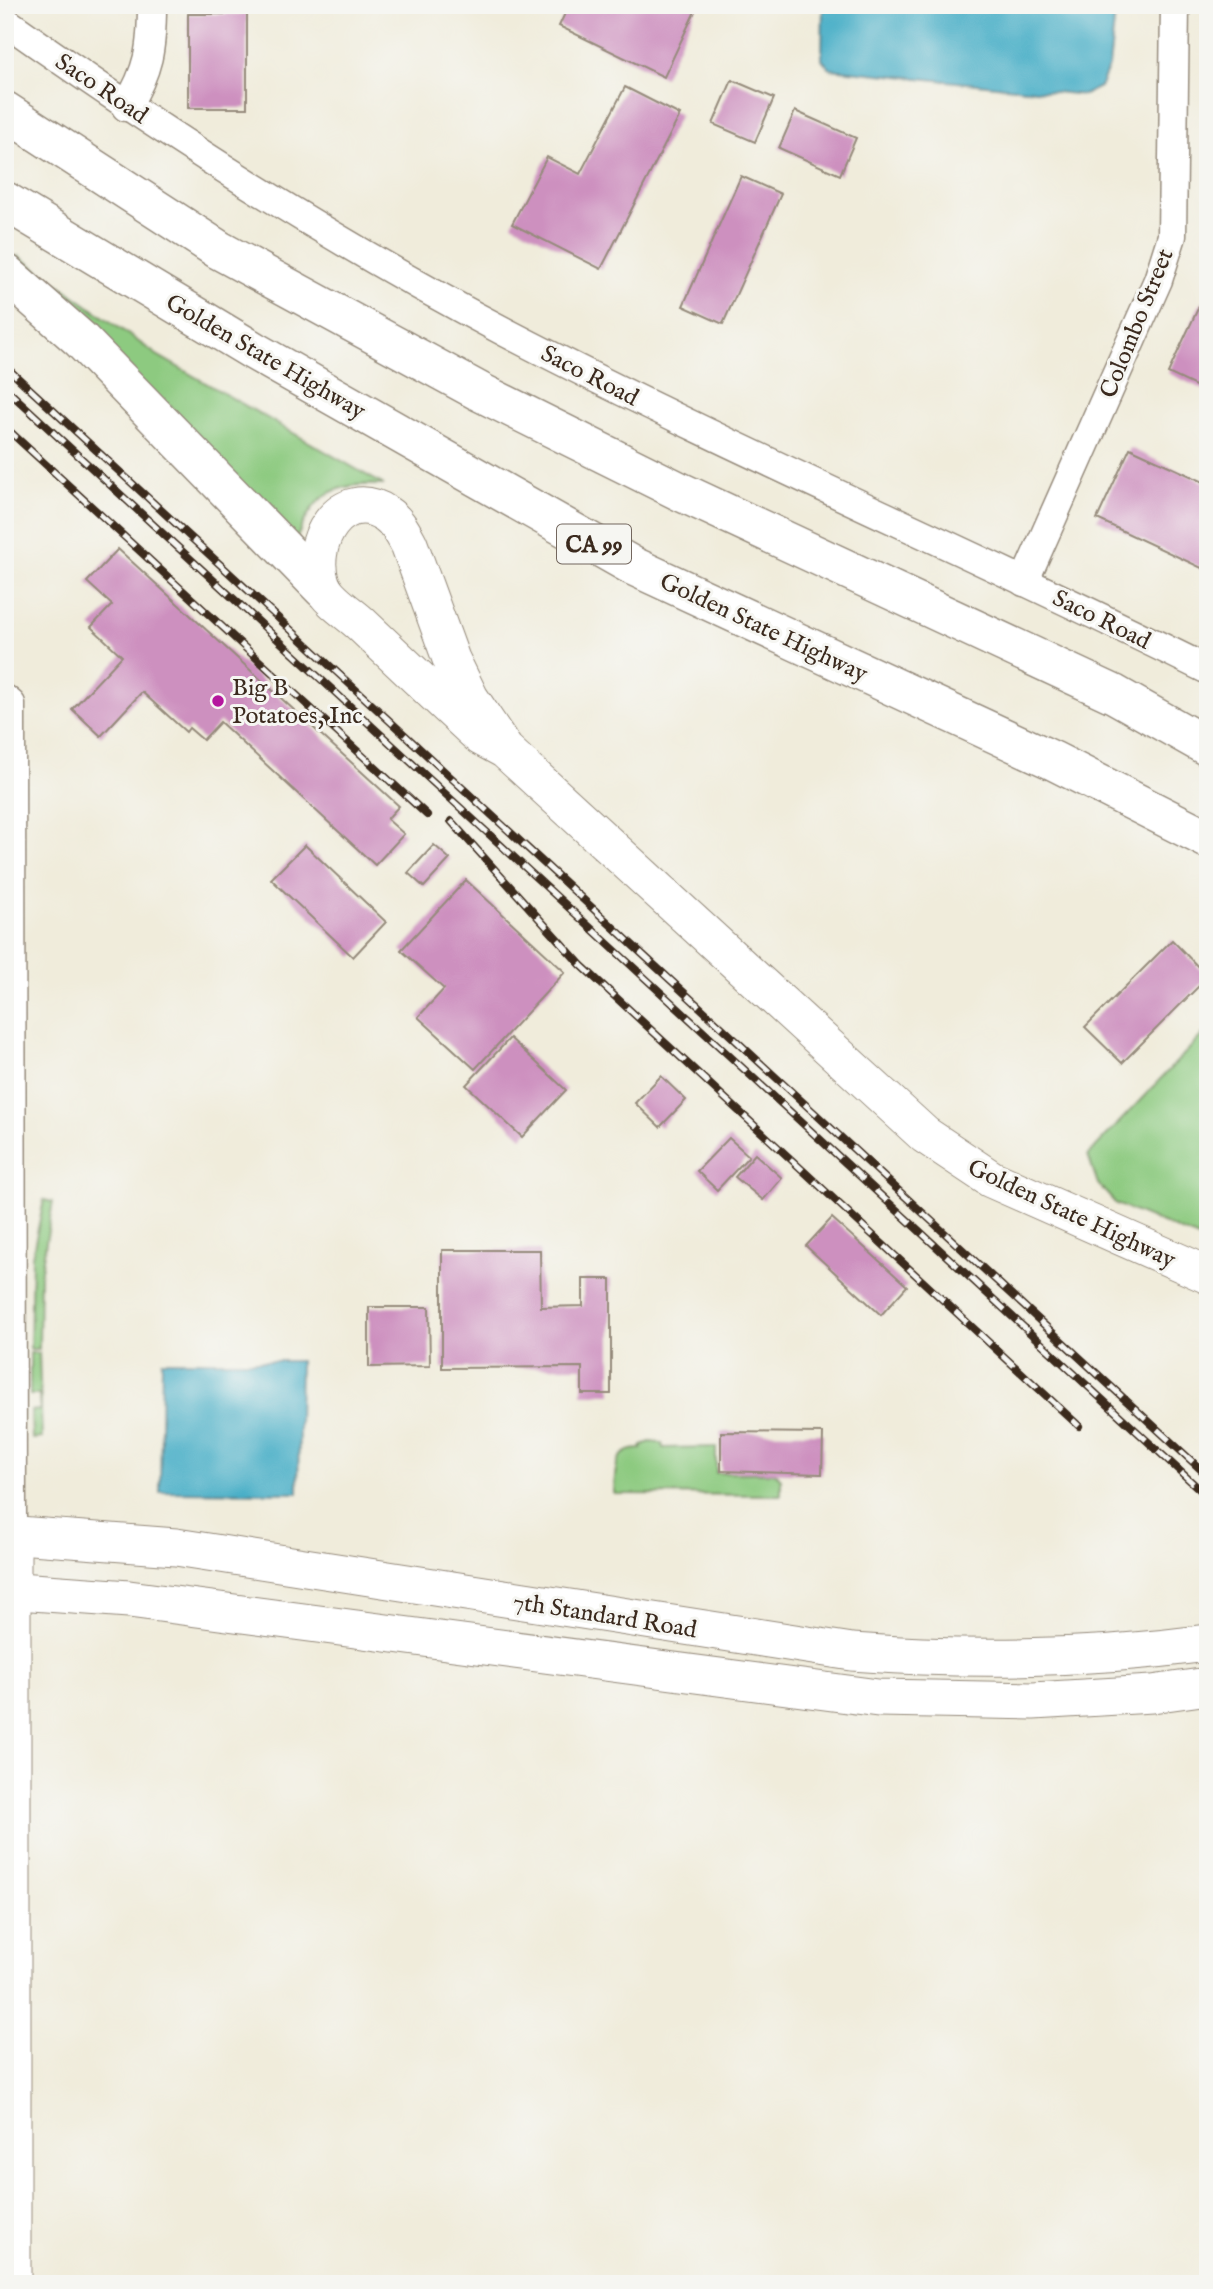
<svg xmlns="http://www.w3.org/2000/svg" width="1213" height="2289" viewBox="0 0 1213 2289" font-family="'IM FELL English',serif">
  <style>
    .green { fill: #8dca80; stroke: #647a4f; stroke-width: 2 }
    .water { fill: #48afc7; stroke: #426c72; stroke-width: 2 }
    .building { fill: #cd90bf }
    .lines { fill: none; stroke-linecap: round; stroke-linejoin: round }
    .minor-casing { stroke: #968b7c; stroke-width: 31 }
    .major-casing { stroke: #968b7c; stroke-width: 39 }
    .highway-casing { stroke: #968b7c; stroke-width: 41 }
    .minor { stroke: #fff; stroke-width: 28 }
    .major { stroke: #fff; stroke-width: 37 }
    .highway { stroke: #fff; stroke-width: 38 }
    .rail-casing { stroke: #3b2a1e; stroke-width: 8 }
    .rail { stroke: #f6f6f2; stroke-width: 5; stroke-dasharray: 16; stroke-linecap: butt }
    .poi-dot { fill: #b5179e; stroke: #f6f6f2; stroke-width: 2.5 }
    .labels { text-anchor: middle; stroke-width: 6; stroke-linejoin: round; paint-order: stroke }
    .shield { fill: #f6f6f2; stroke: #73675e; stroke-width: 2 }
    .shield-label { font-size: 23px; font-weight: bold; fill: #3b2a1e }
    .street-label { font-size: 24px; fill: #3b2a1e; stroke: #f6f6f2 }
    .poi-label { font-size: 24px; fill: #3b2a1e; stroke: #f6f6f2; text-anchor: start }
  </style>
  <rect width="100%" height="100%" fill="#f6f6f2"/>
  <filter id="ink" filterUnits="userSpaceOnUse"><feTurbulence type="fractalNoise" baseFrequency=".0143" numOctaves="2"/><feDisplacementMap in="SourceGraphic" scale="14" xChannelSelector="R" yChannelSelector="G"/><feConvolveMatrix kernelMatrix="1 2 1 2 8 2 1 2 1" color-interpolation-filters="sRGB"/></filter>
  <filter id="wash" filterUnits="userSpaceOnUse"><feTurbulence type="fractalNoise" baseFrequency=".00686" numOctaves="4" result="noise"/><feDisplacementMap in="SourceGraphic" scale="28" xChannelSelector="R" yChannelSelector="G"/><feGaussianBlur stdDeviation="1.57" result="paint"/><feColorMatrix in="noise" values="0 0 0 0 0 0 0 0 0 0 0 0 0 0 0 0 0 1.4 0 .05"/><feComposite in="paint" operator="in"/></filter>
  <g filter="url(#wash)">
    <rect width="100%" height="100%" fill="#f0ecdb"/>
    <g class="green">
      <path d="M19,256L157,355L384,485C332,482 313,494 295,543L12,260Z"/>
      <polygon points="1208,1029 1208,1242 1116,1204 1098,1184 1088,1155"/>
      <polygon points="44,1200 53,1202 40,1276 39,1349 30,1349 32,1256"/>
      <polygon points="30,1353 39,1353 42,1438 32,1439 31,1411 40,1410 39,1395 30,1395"/>
      <path d="M650,1442L662,1443L663,1448L716,1447V1473H775L781,1479V1495L614,1494C615,1472 613,1449 641,1449L642,1445Z"/>
    </g>
    <g class="water">
      <polygon points="823,5 1116,5 1109,66 1100,87 1084,95 830,69 822,59"/>
      <polygon points="162,1361 300,1361 298,1493 160,1492"/>
    </g>
    <g id="blocks">
      <g class="building">
        <polygon points="569,5 698,5 664,77 559,26"/>
        <rect x="188" y="14" width="59" height="94"/>
        <polygon points="732,80 774,98 755,142 713,124"/>
        <polygon points="625,87 680,115 601,269 512,224 547,157 580,174"/>
        <polygon points="795,111 856,138 840,175 779,148"/>
        <polygon points="741,176 781,194 723,324 683,306"/>
        <polygon points="1201,302 1208,305 1208,392 1168,373"/>
        <polygon points="1130,448 1208,484 1208,571 1097,519"/>
        <polygon points="118,549 399,806 387,819 404,834 375,865 220,722 203,740 189,728 186,732 142,692 101,736 72,709 122,656 91,627 112,605 87,582"/>
        <polygon points="305,845 386,922 353,957 271,879"/>
        <polygon points="434,845 450,859 424,887 408,873"/>
        <polygon points="466,880 565,972 475,1069 418,1017 444,989 401,950"/>
        <polygon points="1172,940 1208,977 1122,1063 1085,1027"/>
        <polygon points="510,1038 566,1090 522,1137 466,1085"/>
        <polygon points="661,1076 686,1100 660,1127 635,1103"/>
        <polygon points="729,1138 749,1156 717,1190 697,1171"/>
        <polygon points="755,1154 782,1178 763,1200 735,1177"/>
        <polygon points="832,1218 907,1286 881,1315 806,1246"/>
        <polygon points="442,1250 540,1250 541,1307 583,1306 583,1279 611,1279 611,1394 582,1394 582,1367 442,1368"/>
        <polygon points="369,1307 429,1307 430,1366 369,1367"/>
        <polygon points="721,1432 823,1433 822,1474 721,1471"/>
      </g>
    </g>
  </g>
  <g filter="url(#ink)">
    <use href="#blocks" fill-opacity="0" stroke="#968b7c" stroke-width="2"/>
    <g class="lines">
      <g class="minor-casing">
        <g id="minor">
          <path d="M5,21C166,135 333,242 507,333C737,453 976,554 1208,670"/>
          <path d="M126,107C149,70 152,48 152,5"/>
          <polyline points="1024,582 1158,280 1172,236 1175,5"/>
          <polyline points="5,699 11,704 12,1534"/>
        </g>
      </g>
      <g class="major-casing">
        <g id="major">
          <path d="M505,750L470,698L451,659L409,544C403,533 397,521 386,514C342,484 305,544 322,586C328,600 349,613 360,623C400,661 440,699 481,737L505,750L925,1135L991,1179L1208,1275"/>
          <path d="M5,1534L176,1547L852,1652C972,1661 1089,1659 1208,1643"/>
          <polyline points="5,1590 129,1599 878,1698 1033,1701 1152,1694 1208,1686"/>
          <polyline points="12,2284 12,1534"/>
        </g>
      </g>
      <g class="highway-casing">
        <g id="highway">
          <polyline points="5,111 219,250 482,393 679,491 1114,694 1208,747"/>
          <polyline points="5,201 254,351 633,566 1052,760 1208,839"/>
          <polyline points="5,273 80,339 323,589"/>
        </g>
      </g>
      <use href="#minor" class="minor"/>
      <use href="#major" class="major"/>
      <use href="#highway" class="highway"/>
      <g class="rail-casing">
        <g id="rail">
          <polyline points="5,366 1208,1476"/>
          <polyline points="5,388 1208,1497"/>
          <polyline points="5,427 427,815"/>
          <polyline points="451,821 581,965 1079,1426"/>
        </g>
      </g>
      <use href="#rail" class="rail"/>
    </g>
  </g>
  <circle class="poi-dot" cx="218" cy="701" r="7"/>
  <g class="labels">
    <rect class="shield" x="557" y="524.5" width="74" height="39" rx="5"/>
    <g class="shield-label">
      <text x="594" y="552">CA 99</text>
    </g>
    <g class="street-label">
      <text transform="translate(102 88) rotate(34)" y="8">Saco Road</text>
      <text transform="translate(1136 323) rotate(-68)" y="8">Colombo Street</text>
      <text transform="translate(266 356) rotate(30)" y="8">Golden State Highway</text>
      <text transform="translate(590 375) rotate(27)" y="8">Saco Road</text>
      <text transform="translate(1102 619) rotate(26)" y="8">Saco Road</text>
      <text transform="translate(764 627) rotate(25)" y="8">Golden State Highway</text>
      <text transform="translate(1072 1213) rotate(25)" y="8">Golden State Highway</text>
      <text transform="translate(605 1615) rotate(9)" y="8">7th Standard Road</text>
    </g>
    <g class="poi-label">
      <text x="232" y="695">Big B<tspan x="232" dy="28">Potatoes, Inc</tspan></text>
    </g>
  </g>
  <rect width="1213" height="2289" fill="none" stroke="#f6f6f2" stroke-width="28"/>
</svg>
